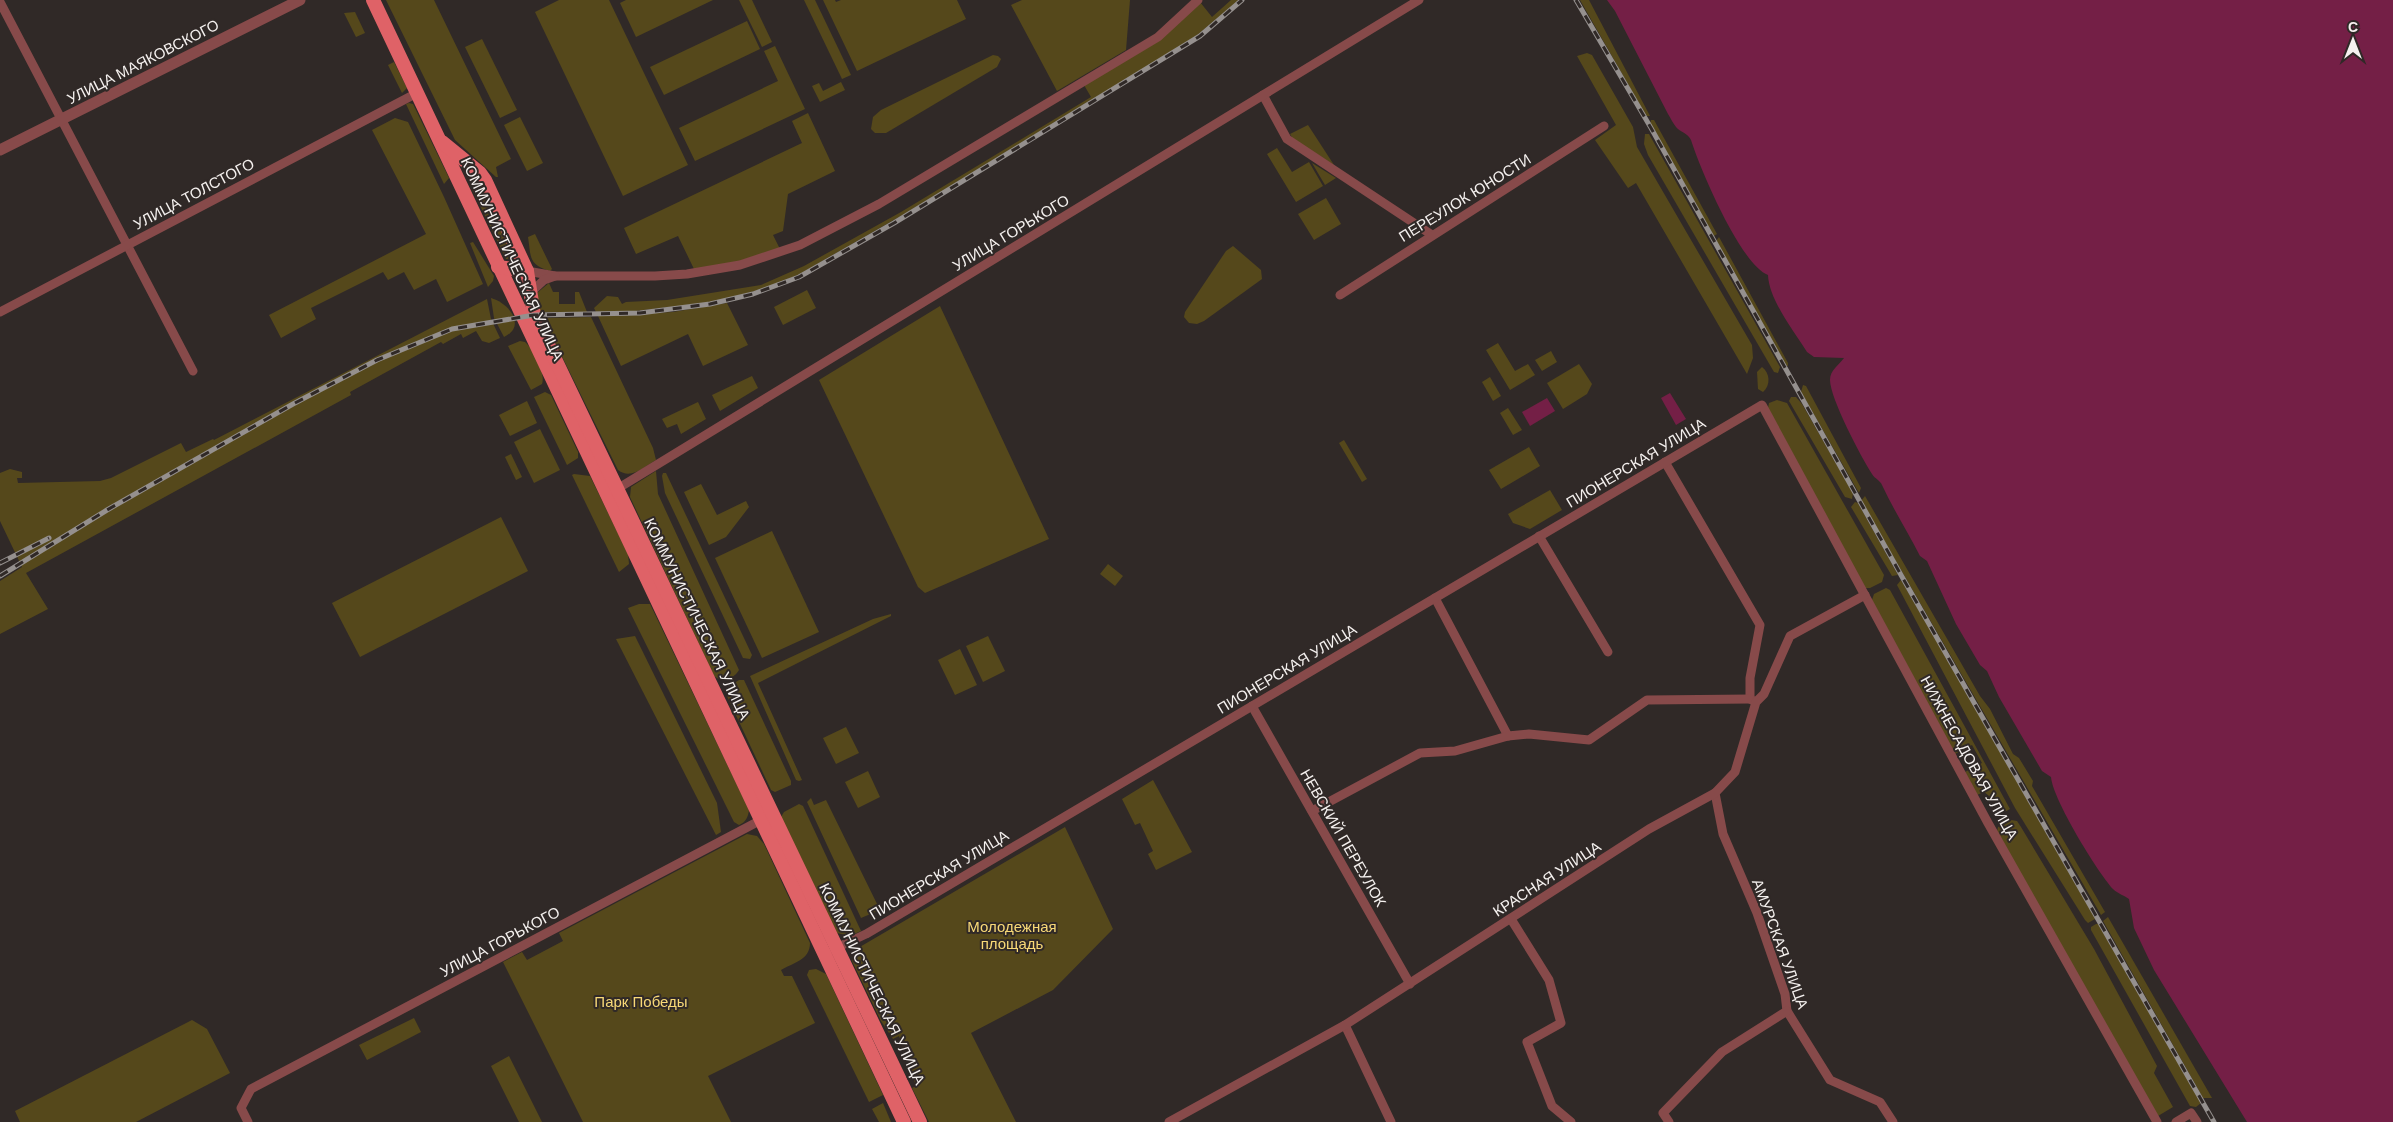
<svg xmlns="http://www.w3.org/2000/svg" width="2393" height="1122" viewBox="0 0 2393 1122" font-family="Arial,sans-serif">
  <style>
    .green { fill: #55481b }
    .water { fill: #741f46 }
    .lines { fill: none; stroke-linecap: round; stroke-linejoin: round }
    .minor { stroke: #874a4a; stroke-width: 9 }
    .tertiary { stroke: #874a4a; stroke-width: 11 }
    .primary { stroke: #df6267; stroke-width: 14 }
    .rail-casing { stroke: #95908e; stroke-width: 5 }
    .rail { stroke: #302927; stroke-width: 3; stroke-dasharray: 9; stroke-linecap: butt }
    .labels { text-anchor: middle; stroke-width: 4; stroke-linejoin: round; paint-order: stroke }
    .street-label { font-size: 15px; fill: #f5f1ef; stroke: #302927 }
    .park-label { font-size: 15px; fill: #f8d977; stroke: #302927 }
  </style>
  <rect width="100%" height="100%" fill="#302927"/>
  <g class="green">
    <polygon points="386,0 434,0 511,159 496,167 498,177 496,177 455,140"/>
    <polygon points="559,0 609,0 688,165 623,196 535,12"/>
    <polygon points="626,0 713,0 636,37 620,3"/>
    <polygon points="739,0 752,0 772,42 762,47"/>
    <polygon points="804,0 815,0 851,75 842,79"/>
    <polygon points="823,0 835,0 836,2 841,0 957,0 966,19 857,71"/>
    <polygon points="1022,0 1130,0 1126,50 1057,91 1011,5"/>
    <polygon points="1231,0 1239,0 1195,37 906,213 798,275 763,289 713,302 635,311 596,312 594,308 607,296 618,297 622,304 626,302 667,300 761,285 804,266 901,212 1091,97 1084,85 1200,2 1212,17"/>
    <polygon points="1580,0 1589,0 1650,116 1646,116"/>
    <polygon points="355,12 365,33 356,37 344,13"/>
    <polygon points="747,21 760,49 664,95 650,67"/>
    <polygon points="482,39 517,110 500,118 465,47"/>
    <polygon points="775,46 805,109 695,161 679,128 778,81 764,51"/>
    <polygon points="1587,53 1592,55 1633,127 1637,147 1752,345 1753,358 1747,374 1636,183 1628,188 1595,140 1616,125 1577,56"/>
    <polygon points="993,55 998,56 1001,59 997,67 886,133 875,133 871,129 873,117 881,110"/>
    <polygon points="394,62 407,88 402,93 388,65"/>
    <polygon points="841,82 845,90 820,102 812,86 819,83 823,91"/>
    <polygon points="409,103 413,104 449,178 444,184 406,104"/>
    <polygon points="808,113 835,171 788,194 783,231 773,235 780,249 741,261 694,269 678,236 636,254 624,228 802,143 792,121"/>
    <polygon points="520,117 543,163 527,171 504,125"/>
    <polygon points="395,118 408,122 444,197 483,284 447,302 436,279 414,290 404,272 388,280 383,272 311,308 316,319 281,338 269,315 426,234 372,130"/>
    <polygon points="1651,120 1654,120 1717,234 1714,236 1650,124"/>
    <polygon points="1308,125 1334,165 1293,139 1290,134"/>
    <polygon points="1645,134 1649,134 1780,367 1778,373 1774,372 1648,155 1644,144"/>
    <polygon points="1277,148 1292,172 1309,162 1323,186 1296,202 1267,154"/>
    <polygon points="1312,163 1336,178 1325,185"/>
    <polygon points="479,185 513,256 510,259 506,259 472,189"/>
    <polygon points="1326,198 1341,224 1314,240 1298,214"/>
    <path d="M535,234L552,269L550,271C528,265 531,256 528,237Z"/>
    <polygon points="1719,237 1788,363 1788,366 1785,365 1716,241"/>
    <polygon points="473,242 494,276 493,281 488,287 470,243"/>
    <polygon points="1233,246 1261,270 1262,279 1204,321 1197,324 1189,323 1184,317 1185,312 1226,251"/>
    <polygon points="549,283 553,292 559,292 559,304 575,304 575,292 579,292 587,312 540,312 537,293"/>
    <polygon points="807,290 816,308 783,325 774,307"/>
    <path d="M491,298C509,303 527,326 504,337L494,318Z"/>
    <polygon points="487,299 491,319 500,338 489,343 482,341 476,331 463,338 461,334 443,344 441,342 350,392 351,395 26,573 48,609 0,634 0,581 22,567 0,521 0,473 10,469 22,472 22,478 17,478 18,483 100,481 111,478 181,443 186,452 213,439 214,440"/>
    <polygon points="727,303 748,345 703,366 688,334 621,366 598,316 673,312"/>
    <polygon points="940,306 1049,539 925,593 918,587 819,380"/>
    <path d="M591,317L653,448L656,460C644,467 631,480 618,470L543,318Z"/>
    <path d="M520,341L525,342C533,349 546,373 542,384L531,390L508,346Z"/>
    <polygon points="1498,343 1515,371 1528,364 1535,375 1510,390 1486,350"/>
    <polygon points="1551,351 1557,362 1542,371 1535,360"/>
    <polygon points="1579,364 1592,384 1587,394 1563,409 1547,383"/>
    <path d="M1762,367C1770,373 1771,385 1763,392L1758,389L1757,372Z"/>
    <polygon points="752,376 758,388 720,411 712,395"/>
    <polygon points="1490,377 1501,396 1493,401 1482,382"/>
    <polygon points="1803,385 1806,386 1861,488 1859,493 1801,392"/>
    <polygon points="545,392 551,395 578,452 578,458 567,465 534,397"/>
    <polygon points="1791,397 1796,397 1802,404 1853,493 1852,499 1845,497 1789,401"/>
    <polygon points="1777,400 1787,403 1884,575 1882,582 1870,588 1865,588 1768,408 1769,403"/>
    <polygon points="527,401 537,423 510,436 499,415"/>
    <polygon points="698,402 706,419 681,434 677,424 667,428 662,419"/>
    <polygon points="1508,408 1522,430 1513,435 1500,413"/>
    <polygon points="540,429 560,470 534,483 514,442"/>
    <polygon points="1344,440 1367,479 1362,482 1339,443"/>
    <polygon points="1529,447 1540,466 1501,489 1489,470"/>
    <polygon points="511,454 522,477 516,480 505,457"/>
    <path d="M656,471L658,494L739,670C734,679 722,683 714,676L630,497L631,487Z"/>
    <polygon points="663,473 666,473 752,655 750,659 743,658 665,493 662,476"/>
    <polygon points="574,474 590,476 628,554 629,564 619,572 572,475"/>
    <polygon points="701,484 717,515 746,501 749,507 726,537 709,545 684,492"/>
    <polygon points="1550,490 1562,510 1530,529 1513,523 1508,514"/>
    <polygon points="1865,496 1980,696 1990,709 2013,754 2019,758 2033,781 2032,786 2105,912 2101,915 1861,501"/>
    <polygon points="1855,502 1858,503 1898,575 1892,576 1851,507"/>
    <polygon points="501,517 528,571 360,657 332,603"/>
    <polygon points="772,531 819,632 762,658 715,558"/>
    <polygon points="1108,564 1123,576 1115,586 1100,574"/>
    <polygon points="1901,580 2096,915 2095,919 2088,923 2085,920 2015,808 1897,585"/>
    <path d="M1886,588L1890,590L2010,809L1995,817C1997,806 1993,798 1984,792L1977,795L1965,772L1982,763L1972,745L1955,754L1872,600L1874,594Z"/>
    <path d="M639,604H650L749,810C748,817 746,822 739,825L734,822L628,608Z"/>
    <polygon points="891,614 891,616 758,683 802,780 799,781 796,780 750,676 873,619"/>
    <polygon points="635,636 717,803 721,832 716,835 616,639"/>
    <polygon points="988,636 1005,671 983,682 966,646"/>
    <polygon points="960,649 977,685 955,695 938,660"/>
    <polygon points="739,680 744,680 791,781 791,785 775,792 771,790 727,696 727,688"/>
    <polygon points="846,727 859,753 836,764 823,738"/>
    <polygon points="868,771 880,797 858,808 845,782"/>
    <polygon points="1153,780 1192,852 1156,870 1148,854 1153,851 1140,823 1135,825 1122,799"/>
    <polygon points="811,798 814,805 826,800 880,910 861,918 807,802"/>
    <polygon points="799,804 803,806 861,931 850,936 837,933 781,817 784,812"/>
    <polygon points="2011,820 2017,821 2021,827 2094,949 2157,1066 2154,1073 2173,1107 2158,1116 1997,832 1998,827"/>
    <polygon points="1065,827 1113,929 1053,990 971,1033 1016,1122 929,1122 912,1088 916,1086 899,1036 893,1039 881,1021 852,961 854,953 858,948"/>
    <path d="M747,834L757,836L764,844L810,943C810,960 793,963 781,970L784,976H792L815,1023L708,1076L731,1122H583L503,962L522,952L527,960L563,941L559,933Z"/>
    <polygon points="2108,917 2212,1098 2203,1098 2103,921"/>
    <polygon points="2096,924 2100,924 2201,1103 2196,1107 2190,1106 2091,930 2091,927"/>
    <polygon points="816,969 826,974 883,1095 869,1102 807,975 809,970"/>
    <polygon points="414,1018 421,1032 367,1060 359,1045"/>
    <polygon points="192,1020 207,1029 230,1073 136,1122 20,1122 15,1111"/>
    <polygon points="509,1056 542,1122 519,1122 491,1066"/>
    <polygon points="883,1103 891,1122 879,1122 872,1109"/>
  </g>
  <g class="water">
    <path d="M1607,0H2393V1122H2247L2154,970L2134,928L2129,899C2124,895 2118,894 2113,889C2097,871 2053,800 2051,777L2042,771L1999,697L1987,671L1980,665L1956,624L1927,561L1920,556C1908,532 1893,509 1882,485C1880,480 1875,479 1872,474C1861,457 1830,398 1830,380C1830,370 1839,365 1844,358L1814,357L1807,352C1794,331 1769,300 1768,275C1741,265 1700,169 1691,140C1688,133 1680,132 1676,127C1673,123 1671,119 1668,114L1615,11Z"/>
    <polygon points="1670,393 1686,419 1676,425 1661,398"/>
    <polygon points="1547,398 1555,411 1530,426 1522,412"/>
  </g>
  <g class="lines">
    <g class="minor">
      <polyline points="0,2 193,371"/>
      <polyline points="1263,95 1287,139 1432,235"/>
      <polyline points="527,271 555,276 655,276 687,274 740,265 800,245 879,204 1158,37 1198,0"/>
      <polyline points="531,292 544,280 555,276"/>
      <polyline points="1340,295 1604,126"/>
      <polyline points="0,312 417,93"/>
      <polyline points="1665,462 1760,625 1750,678 1750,699 1754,701"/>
      <polyline points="617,489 1419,0"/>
      <polyline points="1539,536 1608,652"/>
      <polyline points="1435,598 1508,736"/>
      <polyline points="1252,706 1410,984"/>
      <polyline points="1715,793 1723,834 1757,913 1785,994 1787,1011 1830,1080 1880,1102 1893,1122"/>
      <polyline points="1312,811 1420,753 1455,751 1508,736 1529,734 1589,740 1647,700 1750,699"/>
      <polyline points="1511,919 1549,980 1561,1023 1527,1042 1552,1106 1571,1122"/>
      <polyline points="834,949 866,934 1762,405 1988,823 2157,1122"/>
      <polyline points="1345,1025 1391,1122"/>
      <polyline points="248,1122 241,1108 251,1089 761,820"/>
      <polyline points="1169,1122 1345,1025 1649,829 1715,793 1735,772 1756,702 1764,694 1790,636 1865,595"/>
      <polyline points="1669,1122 1663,1113 1722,1052 1787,1011"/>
      <polyline points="2176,1122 2191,1113 2197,1122"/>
    </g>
    <polyline class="tertiary" points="0,150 300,0"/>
    <g class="primary">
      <polyline points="373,0 904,1122"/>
      <polyline points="442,142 480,173 485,180 527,271 534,315 920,1122"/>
      <polyline points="498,267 527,271"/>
    </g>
    <g class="rail-casing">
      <g id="rail">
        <polyline points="1576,0 1651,128 1901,575 2214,1122"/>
        <polyline points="0,563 49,538"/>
        <polyline points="0,576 107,510 293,404 377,360 452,329 534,315 640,313 710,304 753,294 799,277 894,223 1200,36 1242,0"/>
      </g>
    </g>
    <use href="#rail" class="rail"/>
  </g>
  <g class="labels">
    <g class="street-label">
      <text transform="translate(143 62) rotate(-27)" y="5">УЛИЦА МАЯКОВСКОГО</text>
      <text transform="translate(194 194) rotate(-28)" y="5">УЛИЦА ТОЛСТОГО</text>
      <text transform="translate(1465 198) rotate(-32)" y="5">ПЕРЕУЛОК ЮНОСТИ</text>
      <text transform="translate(1011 233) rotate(-31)" y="5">УЛИЦА ГОРЬКОГО</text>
      <text transform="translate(512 259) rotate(65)" y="5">КОММУНИСТИЧЕСКАЯ УЛИЦА</text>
      <text transform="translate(1636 463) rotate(-31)" y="5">ПИОНЕРСКАЯ УЛИЦА</text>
      <text transform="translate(697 619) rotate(64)" y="5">КОММУНИСТИЧЕСКАЯ УЛИЦА</text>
      <text transform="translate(1287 669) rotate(-31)" y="5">ПИОНЕРСКАЯ УЛИЦА</text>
      <text transform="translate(1969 758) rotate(61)" y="5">НИЖНЕСАДОВАЯ УЛИЦА</text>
      <text transform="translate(1343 838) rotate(60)" y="5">НЕВСКИЙ ПЕРЕУЛОК</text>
      <text transform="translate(939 875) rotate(-31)" y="5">ПИОНЕРСКАЯ УЛИЦА</text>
      <text transform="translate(1547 879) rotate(-33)" y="5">КРАСНАЯ УЛИЦА</text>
      <text transform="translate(500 942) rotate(-28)" y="5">УЛИЦА ГОРЬКОГО</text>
      <text transform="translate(1780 944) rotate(70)" y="5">АМУРСКАЯ УЛИЦА</text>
      <text transform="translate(872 984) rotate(64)" y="5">КОММУНИСТИЧЕСКАЯ УЛИЦА</text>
    </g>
    <g class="park-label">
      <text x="1012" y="932">Молодежная<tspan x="1012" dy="17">площадь</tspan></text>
      <text x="641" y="1007">Парк Победы</text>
    </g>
  </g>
  <g transform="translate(2353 40)" stroke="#302927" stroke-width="4" paint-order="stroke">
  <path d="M0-4L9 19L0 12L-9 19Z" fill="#f5f1ef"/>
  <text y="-8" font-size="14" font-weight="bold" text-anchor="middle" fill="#f5f1ef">С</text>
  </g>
</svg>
